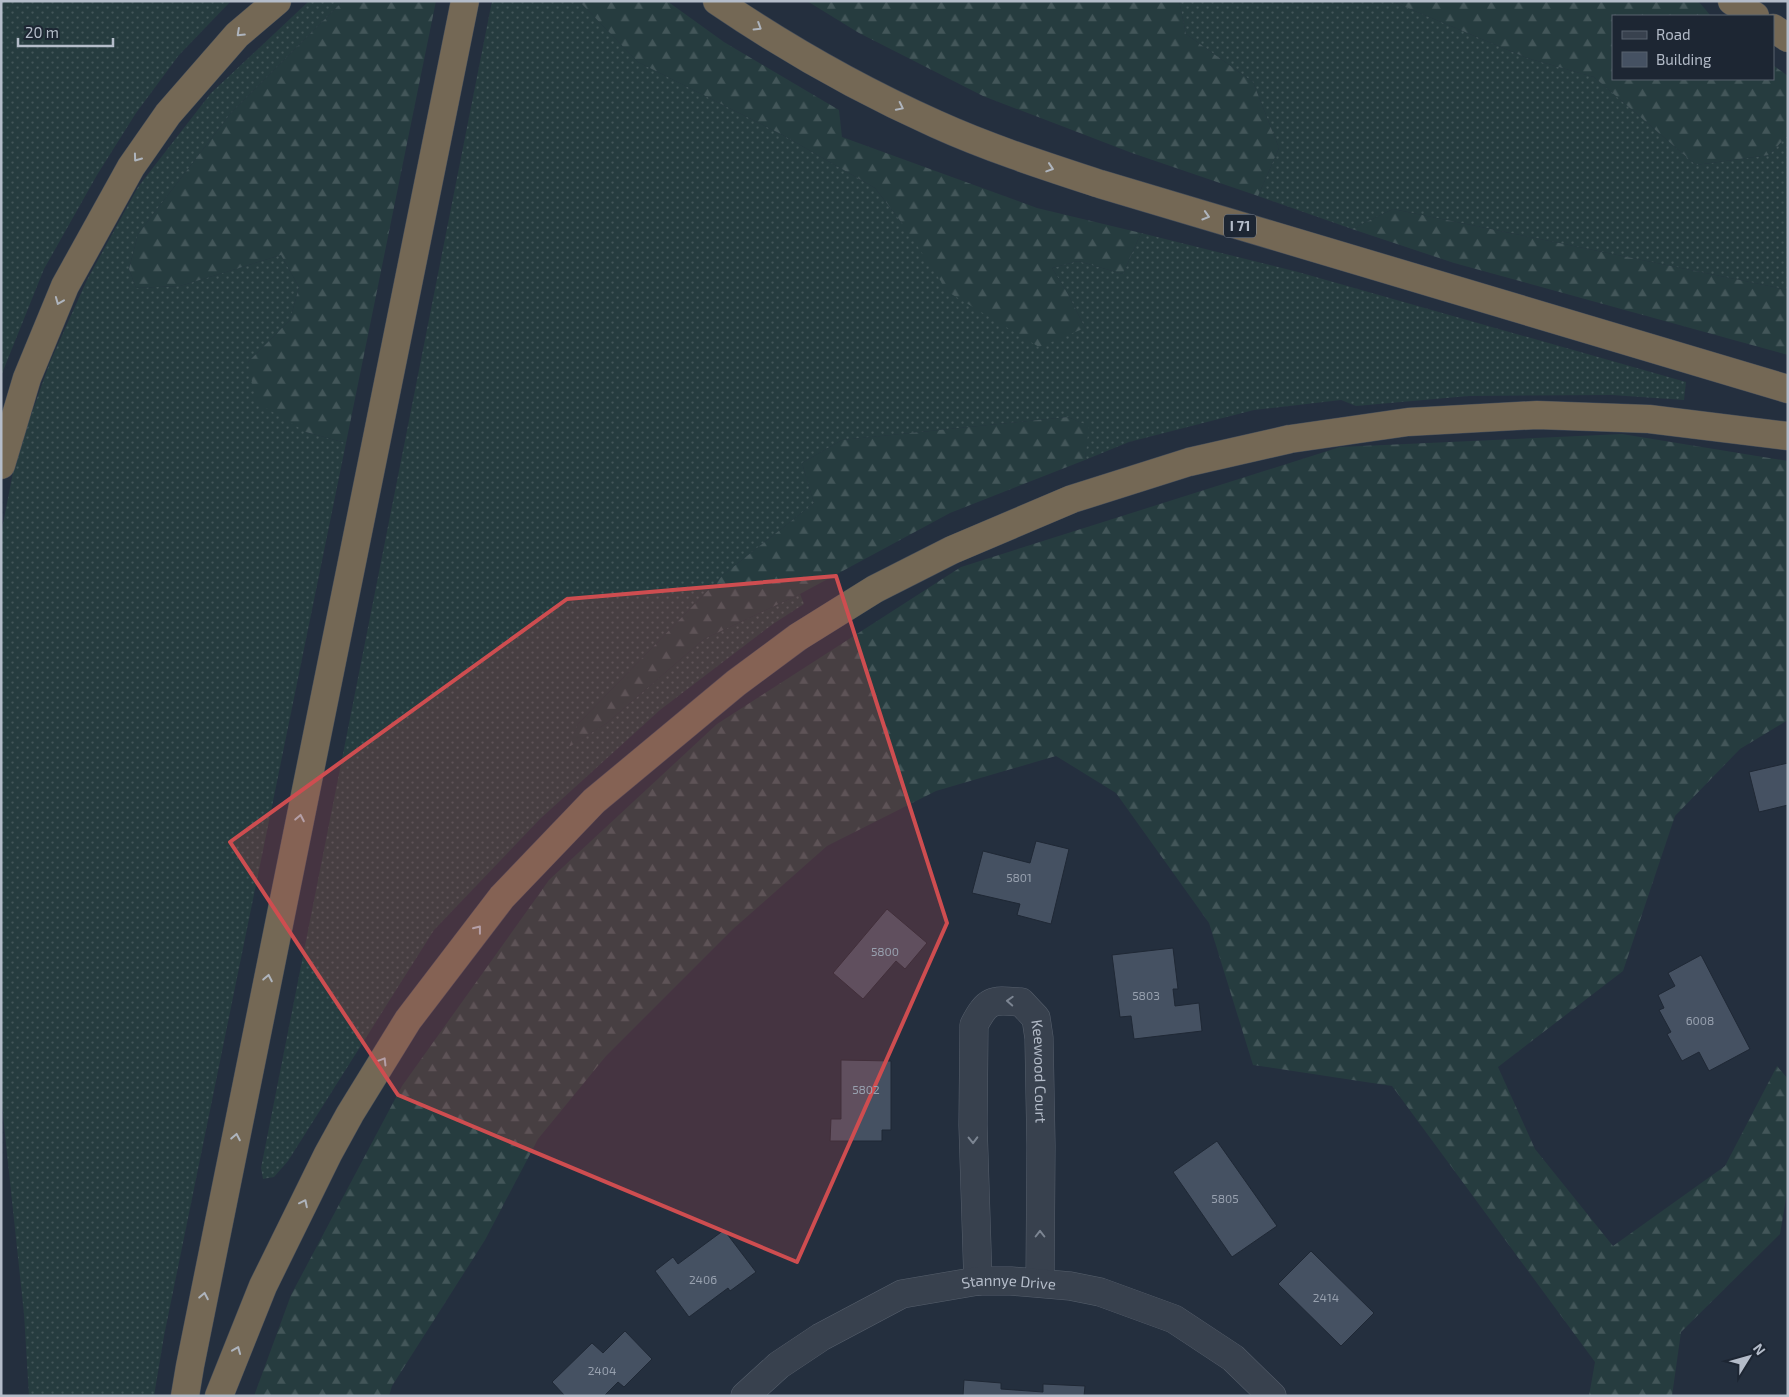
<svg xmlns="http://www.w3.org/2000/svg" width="1789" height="1397" viewBox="0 0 1789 1397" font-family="'Exo 2',sans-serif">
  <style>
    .grass { fill: url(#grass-dots) }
    .forest { fill: url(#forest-firs) }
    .building { fill: #455162; stroke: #1f2835 }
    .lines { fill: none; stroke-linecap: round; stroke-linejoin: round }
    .street-casing { stroke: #565f6c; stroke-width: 29 }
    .highway-casing { stroke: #434c59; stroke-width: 29 }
    .street { stroke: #38414e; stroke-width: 28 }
    .highway { stroke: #746855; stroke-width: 28 }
    .oneway { stroke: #aeb4bd }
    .oneway2 { stroke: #7c8592 }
    .marked { fill: #ce4d50; fill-opacity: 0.2; stroke: #ce4d50; stroke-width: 4; stroke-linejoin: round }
    .labels { text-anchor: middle; stroke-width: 4; stroke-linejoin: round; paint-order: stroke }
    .number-label { font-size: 12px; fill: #98a1af }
    .shield { fill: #1d2633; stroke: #878f9c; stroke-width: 1 }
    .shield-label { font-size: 14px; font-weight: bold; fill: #b4bcc9 }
    .street-label { font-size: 15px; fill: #b4bcc9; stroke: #1d2633 }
  </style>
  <defs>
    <pattern id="grass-dots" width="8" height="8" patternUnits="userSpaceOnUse" patternTransform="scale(1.25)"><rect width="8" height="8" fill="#263c3f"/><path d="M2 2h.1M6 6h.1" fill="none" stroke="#435659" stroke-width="1.8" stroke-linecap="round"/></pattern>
    <pattern id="forest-firs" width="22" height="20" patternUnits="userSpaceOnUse" patternTransform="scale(1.25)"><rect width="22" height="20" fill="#263c3f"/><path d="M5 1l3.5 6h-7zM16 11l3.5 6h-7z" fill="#435659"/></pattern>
  </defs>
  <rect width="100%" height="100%" fill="#242f3e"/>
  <g class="grass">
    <polygon points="1,1 231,1 179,55 136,113 97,175 44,269 1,376"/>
    <polygon points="309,1 343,1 231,113 138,234 129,269 136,288 180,286 281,255 299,287 290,320 248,362 306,432 346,443 164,1336 154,1396 29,1396 24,1314 1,1097 1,534 16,457 50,362 87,280 138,187 211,93"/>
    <polygon points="492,1 579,1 638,62 781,134 875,188 902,223 1085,328 1068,294 1052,268 1078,261 1123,274 1141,233 1298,272 1686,382 1684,400 1612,395 1469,396 1356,406 1341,400 1254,410 1129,442 1085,460 1088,426 1068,417 842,440 802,463 814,503 723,575 578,724 570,746 607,723 704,639 800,594 804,604 773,624 660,710 540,819 434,930 288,1161 274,1177 263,1179 261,1168"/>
    <polygon points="1179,1 1391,1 1527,58 1594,77 1696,165 1769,155 1788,135 1788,290 1393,209 1352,229 1258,196 1279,148 1253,82 1186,34"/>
  </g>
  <g class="forest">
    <polygon points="343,1 436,1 346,443 306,432 256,402 248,362 290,320 299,287 281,255 180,286 136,288 129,269 138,234 231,113"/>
    <polygon points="579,1 667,1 724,42 839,110 842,137 1037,208 1141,233 1123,274 1078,261 1052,268 1068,294 1085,328 1039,347 948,292 902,223 875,188 781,134 638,62"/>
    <polygon points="807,1 1179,1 1186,34 1253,82 1279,148 1258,196 1132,153 983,96 859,33"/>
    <path d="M1391,1H1697C1703,5 1706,11 1711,16H1613V79H1773V65L1788,76V135L1769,155L1696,165L1594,77L1527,58Z"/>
    <polygon points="1393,209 1788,290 1788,355 1454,263 1352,229"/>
    <polygon points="1068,417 1089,426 1085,460 950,513 800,594 704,639 607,723 569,747 578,724 723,575 814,503 802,463 842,440"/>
    <polygon points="1622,434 1788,461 1788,720 1740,749 1675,816 1623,971 1498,1067 1535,1149 1613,1246 1725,1166 1777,1066 1788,1079 1788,1187 1780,1234 1681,1332 1672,1396 1589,1396 1595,1362 1392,1086 1253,1065 1209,923 1116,793 1056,756 936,791 827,846 733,929 606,1056 538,1139 485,1240 392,1386 389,1396 254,1396 291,1295 402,1086 549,880 717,724 961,567 1340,447"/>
  </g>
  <g class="building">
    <polygon points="1788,763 1788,805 1759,812 1749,772"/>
    <polygon points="1036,841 1069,849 1051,924 1017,915 1020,904 972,893 983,851 1030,863"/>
    <polygon points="887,909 927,943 905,969 896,961 863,999 833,973"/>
    <polygon points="1173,948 1178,989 1173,989 1175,1006 1199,1003 1202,1031 1134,1039 1131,1016 1120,1017 1112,955"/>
    <polygon points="1701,955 1750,1049 1709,1071 1699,1052 1682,1061 1667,1034 1671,1032 1659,1010 1664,1008 1658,995 1675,986 1668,973"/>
    <polygon points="841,1060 891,1061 891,1130 882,1130 882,1141 830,1141 831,1119 841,1119"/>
    <polygon points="1217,1141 1277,1226 1232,1257 1173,1172"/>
    <polygon points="724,1230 756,1272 730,1291 728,1288 689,1317 655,1271 673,1257 678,1264"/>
    <polygon points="1311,1251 1374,1313 1341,1346 1278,1284"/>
    <polygon points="625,1331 652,1359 624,1387 618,1382 604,1396 565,1396 552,1382 592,1343 603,1353"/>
    <polygon points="964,1380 1001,1383 1001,1389 1043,1392 1043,1384 1085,1386 1084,1396 963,1396"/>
  </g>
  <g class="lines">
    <g class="street-casing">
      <g id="street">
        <path id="s1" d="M978,1281L973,1125L974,1025C988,998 993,1000 1021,1002L1036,1018L1039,1038L1041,1146L1040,1283"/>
        <path id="s2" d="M745,1396L779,1365L821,1337L902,1294L978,1281H1011L1070,1286L1100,1292L1174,1319L1233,1358L1272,1396"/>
      </g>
    </g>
    <g class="highway-casing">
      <g id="highway">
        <path d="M717,1C786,48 860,90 936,124C989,148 1045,166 1100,184L1788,389"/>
        <polyline points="1732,1 1755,16"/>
        <polyline points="1773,28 1788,38"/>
        <polyline points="1,465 27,378 65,286 131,167 168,114 237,35 277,1"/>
        <polyline points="185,1396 190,1366 465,1"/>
        <polyline points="219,1396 263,1286 328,1154 350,1114 408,1020 502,897 594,801 736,683 798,637 875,589 952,550 1072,499 1189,462 1290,439 1408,422 1537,415 1649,419 1788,436"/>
      </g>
    </g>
    <use href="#street" class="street"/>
    <use href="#highway" class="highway"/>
  </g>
  <defs><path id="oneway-chevron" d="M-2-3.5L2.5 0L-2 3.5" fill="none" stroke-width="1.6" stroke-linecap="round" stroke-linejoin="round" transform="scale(1.25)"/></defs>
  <g class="oneway">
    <use href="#oneway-chevron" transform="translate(758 27) rotate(32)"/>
    <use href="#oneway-chevron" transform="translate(240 33) rotate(137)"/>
    <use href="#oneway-chevron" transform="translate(900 107) rotate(26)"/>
    <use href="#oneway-chevron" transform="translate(137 158) rotate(126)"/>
    <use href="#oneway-chevron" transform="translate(1050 168) rotate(18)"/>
    <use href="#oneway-chevron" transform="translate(1206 216) rotate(17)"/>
    <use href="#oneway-chevron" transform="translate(59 301) rotate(112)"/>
    <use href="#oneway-chevron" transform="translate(300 818) rotate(-79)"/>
    <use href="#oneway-chevron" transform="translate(478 929) rotate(-52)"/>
    <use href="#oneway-chevron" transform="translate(268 978) rotate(-79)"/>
    <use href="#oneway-chevron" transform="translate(383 1061) rotate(-59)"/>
    <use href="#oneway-chevron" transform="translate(236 1137) rotate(-79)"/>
    <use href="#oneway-chevron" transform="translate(304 1203) rotate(-64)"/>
    <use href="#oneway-chevron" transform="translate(204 1296) rotate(-79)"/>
    <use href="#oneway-chevron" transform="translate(237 1350) rotate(-68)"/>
  </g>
  <g class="oneway2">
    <use href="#oneway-chevron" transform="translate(1010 1001) rotate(-177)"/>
    <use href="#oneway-chevron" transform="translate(973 1140) rotate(89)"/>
    <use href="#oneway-chevron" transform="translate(1040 1234) rotate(-90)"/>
  </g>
  <path class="marked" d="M836,576L947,923L797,1262L398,1095L230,842L567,599Z"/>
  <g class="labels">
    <g class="number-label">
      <text x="1019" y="882">5801</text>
      <text x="885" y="956">5800</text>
      <text x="1146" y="1000">5803</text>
      <text x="1700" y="1025">6008</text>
      <text x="866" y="1094">5802</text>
      <text x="1225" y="1203">5805</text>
      <text x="703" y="1284">2406</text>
      <text x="1326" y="1302">2414</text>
      <text x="602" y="1375">2404</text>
    </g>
    <rect class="shield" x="1224" y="214.5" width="32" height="23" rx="4"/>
    <g class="shield-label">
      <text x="1240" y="231">I 71</text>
    </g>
    <g class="street-label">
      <text dy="5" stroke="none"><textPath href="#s1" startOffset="390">Keewood Court</textPath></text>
      <text dy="5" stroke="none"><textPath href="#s2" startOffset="296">Stannye Drive</textPath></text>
    </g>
  </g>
  <rect width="1789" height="1397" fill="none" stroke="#b4bcc9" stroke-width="5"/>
  <rect x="1612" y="15" width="162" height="65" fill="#1d2633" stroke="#59626f"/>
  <rect x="1622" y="31" width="25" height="8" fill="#38414e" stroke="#59626f"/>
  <text x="1656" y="40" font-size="15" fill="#b4bcc9">Road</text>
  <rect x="1622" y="52" width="25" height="15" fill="#455162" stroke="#59626f"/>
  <text x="1656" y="65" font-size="15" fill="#b4bcc9">Building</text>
  <g transform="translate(1749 1357) rotate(53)" stroke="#1d2633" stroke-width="4" paint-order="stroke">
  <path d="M0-4L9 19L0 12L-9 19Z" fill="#b4bcc9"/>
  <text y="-8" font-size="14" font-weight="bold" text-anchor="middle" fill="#b4bcc9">N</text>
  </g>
  <path d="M18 38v8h95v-8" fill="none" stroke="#b4bcc9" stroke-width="2.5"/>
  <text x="25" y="38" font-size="15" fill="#b4bcc9" stroke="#1d2633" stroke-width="4" paint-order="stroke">20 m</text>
</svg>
